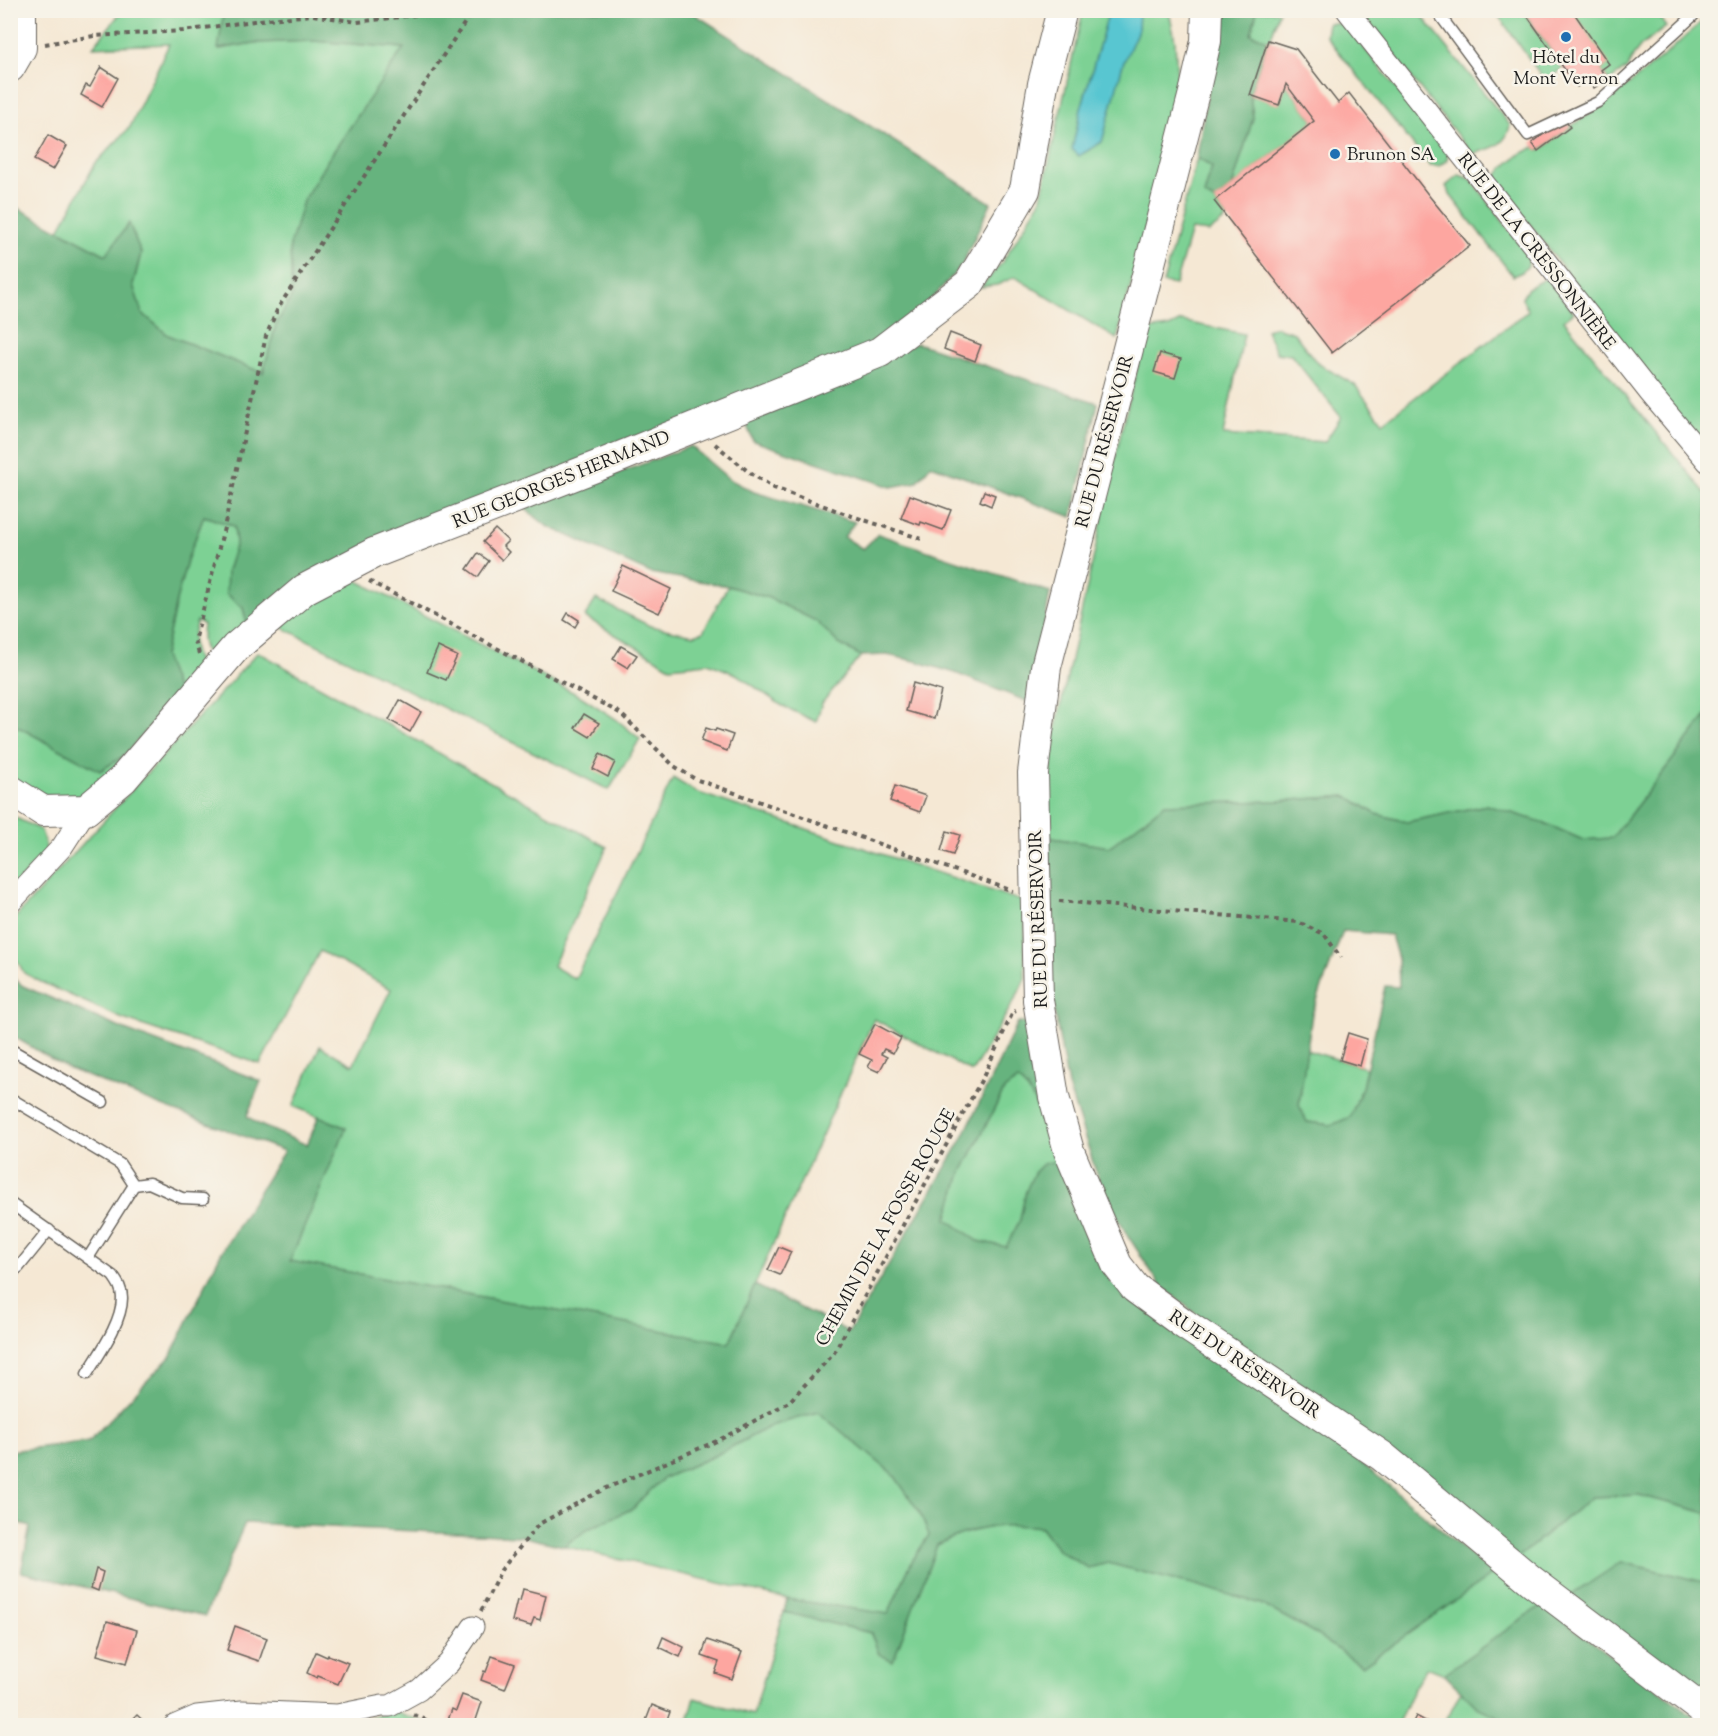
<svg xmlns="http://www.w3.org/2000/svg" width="1718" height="1736" viewBox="0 0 1718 1736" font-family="'Sorts Mill Goudy',serif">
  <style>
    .green { fill: #7dd194; stroke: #4c7658; stroke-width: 1.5 }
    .forest { fill: #66b37e; stroke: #41684d; stroke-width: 1.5; fill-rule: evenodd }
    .water { fill: #59c6d1; stroke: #3a7176; stroke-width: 1.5 }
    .building { fill: #fda6a0 }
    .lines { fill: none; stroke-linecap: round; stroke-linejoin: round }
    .lane-casing { stroke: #68635c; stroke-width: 13 }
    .street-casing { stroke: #68635c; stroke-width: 23 }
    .secondary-casing { stroke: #68635c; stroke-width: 32 }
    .path { stroke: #68635c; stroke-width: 4; stroke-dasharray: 4.5 4.5; stroke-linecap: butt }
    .lane { stroke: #fff; stroke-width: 10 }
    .street { stroke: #fff; stroke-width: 21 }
    .secondary { stroke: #fff; stroke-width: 30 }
    .poi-dot { fill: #1f6fb2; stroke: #f7f3e8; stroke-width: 2 }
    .labels { text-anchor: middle; stroke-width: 5; stroke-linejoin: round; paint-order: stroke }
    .poi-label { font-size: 18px; fill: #1c1c1c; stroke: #f7f3e8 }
    .street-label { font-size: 18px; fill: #1c1c1c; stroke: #f7f3e8 }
  </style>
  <rect width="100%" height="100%" fill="#f7f3e8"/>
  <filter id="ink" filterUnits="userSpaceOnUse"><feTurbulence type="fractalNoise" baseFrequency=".0167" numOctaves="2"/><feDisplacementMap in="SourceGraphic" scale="12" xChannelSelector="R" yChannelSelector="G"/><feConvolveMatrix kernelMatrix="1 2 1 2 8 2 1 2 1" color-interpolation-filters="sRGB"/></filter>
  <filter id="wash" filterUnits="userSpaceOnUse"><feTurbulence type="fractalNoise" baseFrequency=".008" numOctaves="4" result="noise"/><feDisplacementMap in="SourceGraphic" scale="24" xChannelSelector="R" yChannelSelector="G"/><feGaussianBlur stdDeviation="1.35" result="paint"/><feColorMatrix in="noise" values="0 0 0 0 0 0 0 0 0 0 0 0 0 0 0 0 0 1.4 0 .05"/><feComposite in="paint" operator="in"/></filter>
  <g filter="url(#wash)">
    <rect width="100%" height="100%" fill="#f5e8d4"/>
    <g class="green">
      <polygon points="122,11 224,11 219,49 254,43 313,41 404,48 389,70 290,246 292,296 276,325 263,373 168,335 142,313 133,285 141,253 129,224 106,255 59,230 95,164 130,127 169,44 93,47"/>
      <polygon points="1083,11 1169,11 1175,40 1177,78 1174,104 1163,160 1117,339 1015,277 997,285 981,287 1001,264 1040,202"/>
      <polygon points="1257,11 1279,11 1270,41 1251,34"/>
      <path d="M1359,11H1418L1510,125C1507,146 1490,149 1472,154Z"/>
      <polygon points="1495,11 1523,11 1563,68 1545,81"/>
      <polygon points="1572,11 1655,11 1666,27 1641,46 1634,55 1627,68 1609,81 1601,70 1608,64"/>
      <path d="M1707,17V451L1674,412L1495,179C1505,163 1517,155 1535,147L1539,151L1570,127L1609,101L1667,53Z"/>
      <polygon points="1328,23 1339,23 1348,28 1448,152 1447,160 1439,166 1430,166 1326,36"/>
      <polygon points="1286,84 1314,121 1232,187 1253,118 1250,95 1279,104"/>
      <polygon points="1197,158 1212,167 1204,195 1214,201 1227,218 1209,232 1191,230 1175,285 1163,283"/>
      <polygon points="1459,175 1471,179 1529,256 1528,266 1522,272 1513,276 1451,196 1446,186"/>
      <polygon points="1546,278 1574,312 1564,320 1707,495 1707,715 1612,838 1583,840 1544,823 1487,805 1407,822 1376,814 1347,796 1278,801 1165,804 1109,847 1046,837 1054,736 1122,428 1147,330 1169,327 1181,321 1244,334 1223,435 1325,442 1341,417 1291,355 1277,353 1266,330 1276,327 1294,333 1317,363 1355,385 1383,422 1528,311 1522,298 1528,288"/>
      <path d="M204,516L234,526L236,543L227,571L243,608L247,624L213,659C201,651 201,638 203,624L197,621C191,638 191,654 203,668L178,694L164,656L176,601L187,560Z"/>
      <polygon points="352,578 582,697 616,719 640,739 609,790 277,625 315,597"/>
      <polygon points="728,586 769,598 816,621 839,644 861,656 822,703 816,722 781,705 736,674 708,663 670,667 585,617 596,599 650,626 694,635 703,632"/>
      <polygon points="258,652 607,847 553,966 575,979 673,778 696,792 1025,902 1025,979 1016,998 972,1072 874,1019 729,1343 289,1261 346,1128 293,1106 320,1046 353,1065 391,989 320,951 260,1064 123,1019 41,982 24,973 13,953 10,931 13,920"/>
      <polygon points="11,723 100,771 125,755 98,790 79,800 60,801 20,785 11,775"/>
      <polygon points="10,815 41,830 47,851 10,890"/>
      <polygon points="1306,1050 1366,1068 1362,1088 1350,1117 1332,1125 1307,1122 1299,1106"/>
      <polygon points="1018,1080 1028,1090 1039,1110 1049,1110 1063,1159 1026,1191 1020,1220 1006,1247 978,1241 947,1219 960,1176 1004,1090"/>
      <polygon points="818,1412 894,1475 921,1513 930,1535 912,1561 888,1614 787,1599 563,1546 590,1528 634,1508 643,1497 664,1478 716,1455 771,1426"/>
      <polygon points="1639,1495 1707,1513 1707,1583 1622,1562 1569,1597 1516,1559 1592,1497"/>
      <path d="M1016,1524L1041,1527L1058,1550L1088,1568L1108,1563L1173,1580L1193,1584L1261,1604L1311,1631L1362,1666L1493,1574L1542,1605L1444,1674L1427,1667L1414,1688L1397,1725L686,1726L695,1698L753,1715L784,1612L871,1633L879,1654L924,1580L937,1545C964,1531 987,1527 1016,1524Z"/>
      <polygon points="1461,1691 1477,1707 1516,1725 1443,1726"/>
      <polygon points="393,1711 432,1725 336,1726"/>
    </g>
    <g class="forest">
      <polygon points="224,10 690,11 991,203 962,265 929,302 888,338 247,624 243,608 226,594 227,571 236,543 234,526 204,516 187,560 176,601 164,656 178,694 125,755 100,771 11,723 10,204 106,255 129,223 141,253 133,285 142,313 168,335 263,373 276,325 292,296 290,246 303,201 327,161 404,48 313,41 254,43 218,49"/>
      <path d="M1216,11H1257L1251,34L1268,40L1250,95L1253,118L1232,187L1214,201L1204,195L1212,167L1197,158C1203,109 1217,60 1216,11Z"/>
      <polygon points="917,343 1098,403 1072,517 931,465 917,482 891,487 753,441 747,426 749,419 821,384"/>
      <polygon points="691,446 729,479 754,492 855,522 844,537 863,549 878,534 1050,592 1031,703 955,673 915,661 887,655 861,656 839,644 816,621 769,598 728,586 650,573 547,526 524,508"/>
      <path d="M1707,715V1513L1639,1495L1592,1497L1516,1559L1227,1339L1160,1285L1126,1233L1100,1184L1068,1086L1048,976L1046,837L1109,847L1165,804L1278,801L1347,796L1376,814L1407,822L1487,805L1544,823L1583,840L1612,838ZM1343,931L1391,935L1398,959L1399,987L1385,986L1362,1088L1350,1117L1332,1125L1307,1122L1299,1105L1312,1014Z"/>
      <path d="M11,976L23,986L125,1030L261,1081L247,1116L260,1125L307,1145L319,1116L346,1128L290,1261L729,1343L755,1285L849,1332L961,1141L1018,1022L1032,1023L1049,1110H1039L1028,1090L1018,1080L1004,1090L960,1176L947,1219L978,1241L1006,1247L1020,1220L1026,1191L1034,1173L1043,1164L1063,1159L1120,1260L1248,1382L1374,1473L1493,1574L1362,1666L1311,1631L1261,1604L1193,1584L1173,1580L1108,1563L1088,1568L1058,1550L1041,1527C1002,1523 972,1527 937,1545L893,1661L879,1654L871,1633L784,1612L787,1599L888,1614L912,1561L929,1535L920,1513L894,1475L818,1412L771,1426L716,1455L664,1478L643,1497L634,1508L590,1528L563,1546L520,1536L245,1523L205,1616L21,1572L30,1527L11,1520V1451L89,1441L170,1357L221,1253L284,1151L162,1106L67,1068L11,1035Z"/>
      <polygon points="1621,1562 1707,1583 1707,1699 1569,1597"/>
      <polygon points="1542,1605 1706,1725 1516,1725 1477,1707 1444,1674"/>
    </g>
    <polygon class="water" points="1109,11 1139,11 1138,30 1123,64 1102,142 1079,156 1072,149 1081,109"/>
    <g id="blocks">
      <g class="building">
        <polygon points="1523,10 1572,10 1609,64 1601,70 1607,79 1594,88 1588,79 1577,87"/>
        <polygon points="1268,40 1296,49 1338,103 1349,93 1430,197 1470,246 1332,353 1214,201 1314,121 1286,84 1279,105 1250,95"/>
        <polygon points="101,67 118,78 102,107 81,95 86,85 90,87"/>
        <polygon points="1564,119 1570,127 1538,151 1532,143"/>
        <polygon points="48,135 67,146 53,170 34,160"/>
        <polygon points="950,333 981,345 975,361 944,349"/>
        <polygon points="1160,353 1181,359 1175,378 1154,372"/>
        <polygon points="984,491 995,495 991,506 980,501"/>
        <polygon points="910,495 951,510 943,530 921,522 920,525 901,518"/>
        <polygon points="495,529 508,541 503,546 509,552 502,560 483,542"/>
        <polygon points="478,553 489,561 478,577 467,569"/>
        <polygon points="623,566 671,589 659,613 611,591"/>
        <polygon points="568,613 579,620 575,627 564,620"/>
        <polygon points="621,646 637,655 628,668 613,659"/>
        <polygon points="438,647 457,656 446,680 427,672"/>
        <polygon points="913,683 941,691 934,719 906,711"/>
        <polygon points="400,700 421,712 410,732 389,720"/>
        <polygon points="584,714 599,723 590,737 575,728"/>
        <polygon points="706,728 715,731 716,729 733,735 727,751 701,741"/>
        <polygon points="600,754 615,762 608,777 593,769"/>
        <polygon points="895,786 926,796 920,812 890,801"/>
        <polygon points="947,831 960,835 953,855 941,851"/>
        <polygon points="875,1024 901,1038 893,1053 884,1049 881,1054 887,1057 879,1072 868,1067 872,1060 859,1054"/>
        <polygon points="1348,1033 1367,1039 1360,1066 1340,1060"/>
        <polygon points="779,1247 791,1252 780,1275 768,1270"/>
        <polygon points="96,1569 103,1572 98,1591 91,1588"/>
        <polygon points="523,1589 546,1595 540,1620 534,1618 531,1626 512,1621 517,1600 520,1601"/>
        <polygon points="107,1621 137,1630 127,1663 97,1655"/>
        <polygon points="235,1626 267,1638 259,1661 227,1650"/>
        <polygon points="663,1637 684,1647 680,1657 659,1647"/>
        <polygon points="707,1640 742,1652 732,1679 715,1673 719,1662 702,1656"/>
        <polygon points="316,1652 327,1657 328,1655 348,1663 338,1684 318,1676 317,1678 307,1673"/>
        <polygon points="492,1656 515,1664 505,1689 481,1680 484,1671 486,1672"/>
        <polygon points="462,1695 482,1702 474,1726 462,1726 448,1720 452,1709 456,1711"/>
        <polygon points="652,1705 670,1712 665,1726 644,1726"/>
        <polygon points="137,1715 149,1726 126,1726"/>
        <polygon points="1416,1716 1435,1726 1411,1726"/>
      </g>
    </g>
  </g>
  <g filter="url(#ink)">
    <use href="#blocks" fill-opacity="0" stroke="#68635c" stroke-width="1.5"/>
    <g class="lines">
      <g class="lane-casing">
        <g id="lane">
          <polyline points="1436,10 1528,135 1598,102 1693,16 1690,10"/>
          <polyline points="10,1049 103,1102"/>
          <polyline points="10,1098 120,1164 134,1185 149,1183 182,1198 203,1199"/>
          <path d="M10,1203L113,1276C118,1283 122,1289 122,1298C122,1323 99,1354 87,1374"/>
          <polyline points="88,1258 134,1185"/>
          <polyline points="10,1274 19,1267 49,1230"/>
        </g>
      </g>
      <g class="street-casing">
        <g id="street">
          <polyline points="1347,10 1650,393 1708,462"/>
          <polyline points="10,903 62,847 86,810"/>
          <polyline points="174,1726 197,1716 242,1711 337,1715 382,1706 390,1706 419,1690 449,1663 473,1627"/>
        </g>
      </g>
      <g class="secondary-casing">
        <g id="secondary">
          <polyline points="1207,10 1206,41 1195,89 1046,667 1033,773 1038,1000 1054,1097 1069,1151 1117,1265 1135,1288 1184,1324 1382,1456 1532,1581 1708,1714"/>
          <polyline points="10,67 21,48 21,10"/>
          <polyline points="10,790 43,811 86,810 123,779 236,647 305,589 374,553 600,465 880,352 969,284 1025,190 1043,84 1062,10"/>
        </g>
      </g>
      <g class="path">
        <polyline points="45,44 94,36 183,31 268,19 313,15 357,22 458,10"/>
        <polyline points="715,444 750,473 774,488 849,515 925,540"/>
        <polyline points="369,581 620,713 674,766 695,779 1013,891"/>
        <polyline points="199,654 195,641 223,532 266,336 278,308 473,10"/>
        <polyline points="1059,901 1298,922 1324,934 1341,958"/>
        <polyline points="481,1611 501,1570 539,1524 602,1490 719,1440 789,1402 834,1353 984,1075 1013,1012 1016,1011"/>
        <polyline points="414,1715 441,1726"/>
      </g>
      <use href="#lane" class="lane"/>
      <use href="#street" class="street"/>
      <use href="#secondary" class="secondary"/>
    </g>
  </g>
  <g class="poi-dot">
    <circle cx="1566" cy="37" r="6"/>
    <circle cx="1335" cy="154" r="6"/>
  </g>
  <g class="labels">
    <g class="poi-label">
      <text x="1566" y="63">Hôtel du<tspan x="1566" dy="21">Mont Vernon</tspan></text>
      <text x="1347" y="160" text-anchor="start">Brunon SA</text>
    </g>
    <g class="street-label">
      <text transform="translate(1537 251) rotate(52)" y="6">RUE DE LA CRESSONNIÈRE</text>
      <text transform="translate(1104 441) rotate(-75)" y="6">RUE DU RÉSERVOIR</text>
      <text transform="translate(561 479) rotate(-22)" y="6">RUE GEORGES HERMAND</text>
      <text transform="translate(1038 919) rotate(-92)" y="6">RUE DU RÉSERVOIR</text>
      <text transform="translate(885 1227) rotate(-61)" y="6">CHEMIN DE LA FOSSE ROUGE</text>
      <text transform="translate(1245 1364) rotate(34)" y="6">RUE DU RÉSERVOIR</text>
    </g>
  </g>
  <rect width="1718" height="1736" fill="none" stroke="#f7f3e8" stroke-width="36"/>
</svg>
